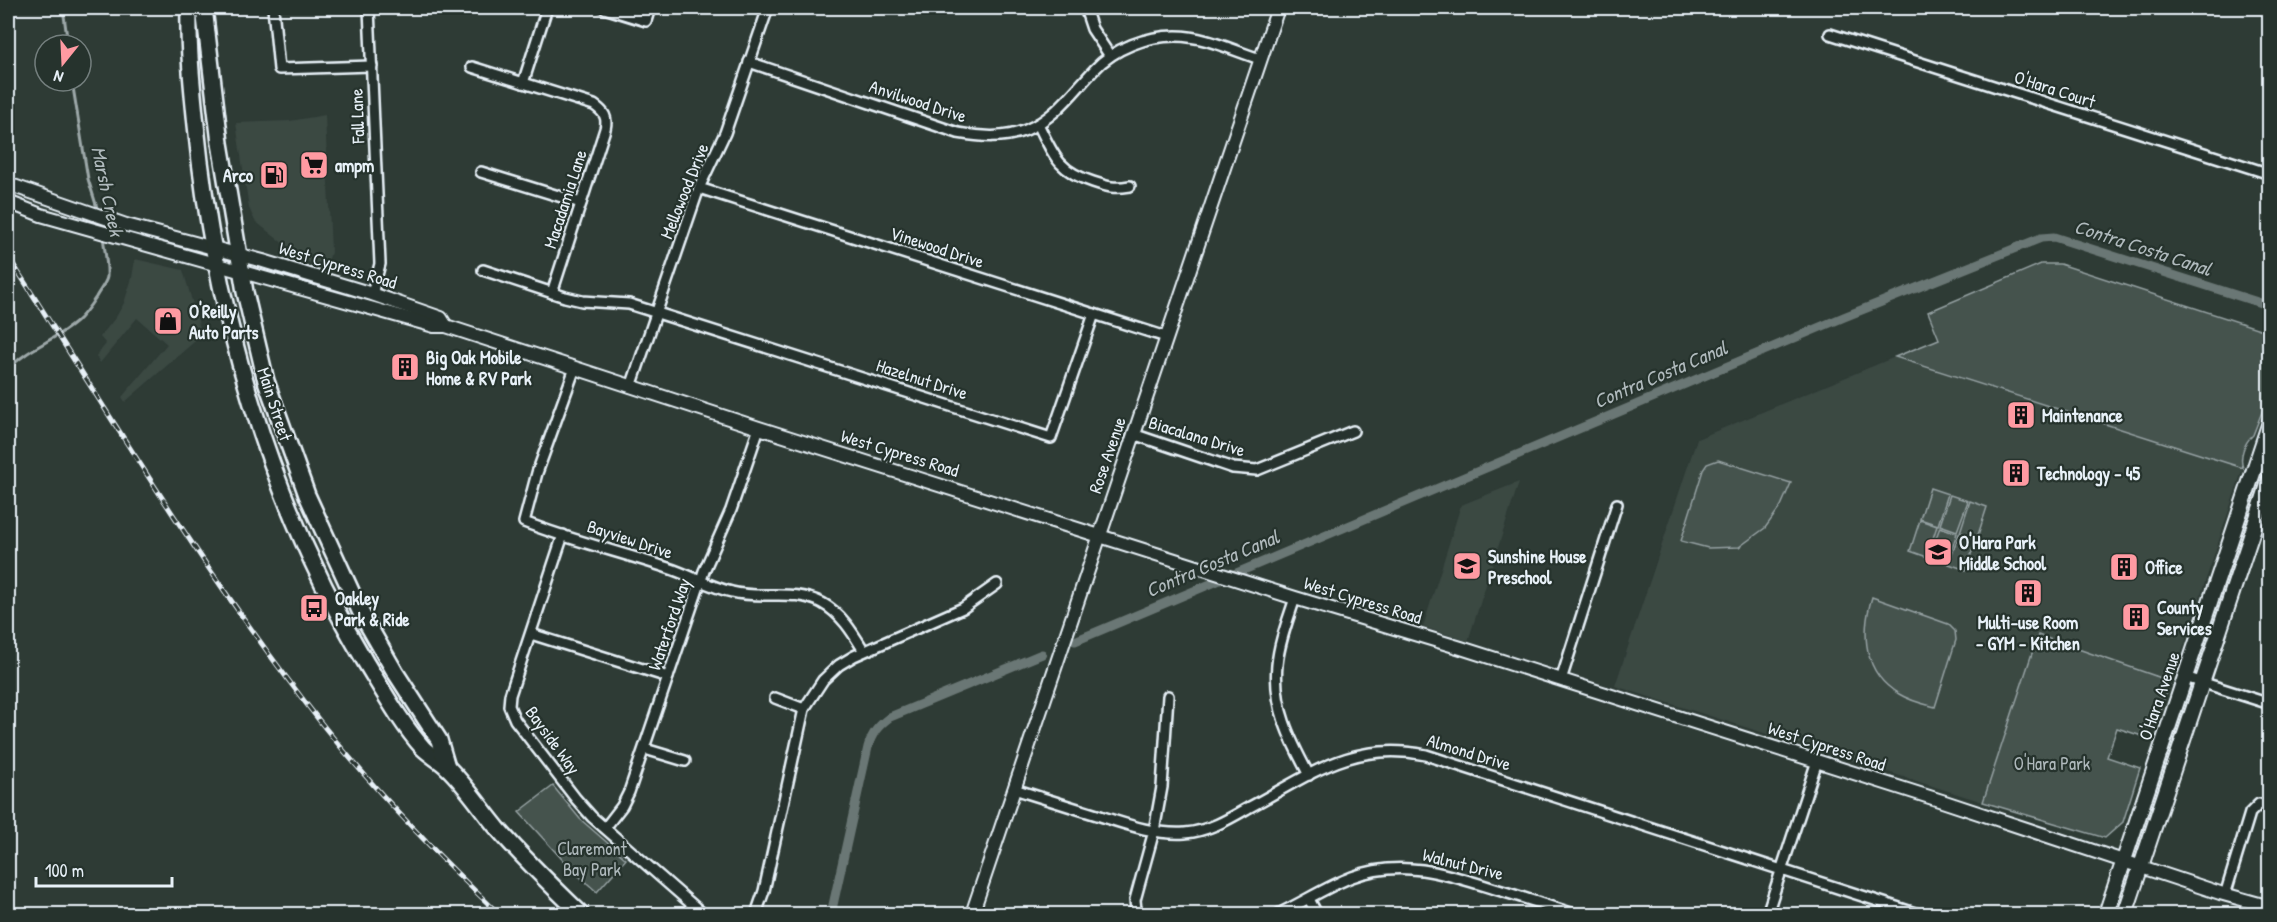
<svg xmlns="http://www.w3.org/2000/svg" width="2277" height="922" font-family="'Patrick Hand',sans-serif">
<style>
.built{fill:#3b4843}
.green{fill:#45524e;stroke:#96a2a3;stroke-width:1.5}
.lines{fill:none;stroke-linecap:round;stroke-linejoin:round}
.stream{stroke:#9da8a9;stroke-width:3}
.canal{stroke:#6b7775;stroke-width:9}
.minor-casing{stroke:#e8f1f8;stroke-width:14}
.tertiary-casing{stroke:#e8f1f8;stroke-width:16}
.secondary-casing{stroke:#e8f1f8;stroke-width:18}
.primary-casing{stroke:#e8f1f8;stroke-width:20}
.minor{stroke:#26332d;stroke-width:9}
.tertiary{stroke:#26332d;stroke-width:12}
.secondary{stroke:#26332d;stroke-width:14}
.primary{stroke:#26332d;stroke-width:15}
.rail-casing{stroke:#e8f1f8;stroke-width:5}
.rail{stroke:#26332d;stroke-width:3;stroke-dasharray:9;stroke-linecap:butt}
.labels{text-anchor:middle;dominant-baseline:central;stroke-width:4.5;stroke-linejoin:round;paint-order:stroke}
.street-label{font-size:18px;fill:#e8f1f8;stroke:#26332d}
.poi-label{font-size:18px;font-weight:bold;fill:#e8f1f8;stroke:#26332d;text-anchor:start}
.park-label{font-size:18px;fill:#afb9bc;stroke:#26332d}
.water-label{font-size:20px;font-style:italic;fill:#b0babd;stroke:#26332d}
</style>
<rect width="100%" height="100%" fill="#2e3b35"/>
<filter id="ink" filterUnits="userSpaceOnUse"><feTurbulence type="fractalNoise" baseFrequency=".0167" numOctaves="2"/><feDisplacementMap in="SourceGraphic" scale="12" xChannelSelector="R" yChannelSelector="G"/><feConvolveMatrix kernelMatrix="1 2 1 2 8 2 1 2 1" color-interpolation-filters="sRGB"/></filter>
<g filter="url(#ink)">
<g class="built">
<path d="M325,115L331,252L326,268L305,261L255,221L249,208L236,123L290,121Z"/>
<path d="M135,259L183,270L202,335L125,402L122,397L167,344L137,318L100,363L96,356L106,344L100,337L116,317L124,303L132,278Z"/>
<path d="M1895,357L2243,468L2172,682L2038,635L1983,802L1615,686L1697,439Z"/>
<path d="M1519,482L1468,641L1423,627L1461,505Z"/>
</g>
<g class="green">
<path d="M2041,264H2060L2269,332V394L2253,435C2244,443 2239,457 2243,468L1895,357L1939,339L1928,312Z"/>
<path d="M1718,460L1791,483L1781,506L1765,528L1739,547L1708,548L1681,541L1703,470L1707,464Z"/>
<path d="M1930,488L1948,494L1938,525L1920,519Z"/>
<path d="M1950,495L1968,501L1957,531L1940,525Z"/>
<path d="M1970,501L1987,507L1977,538L1960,532Z"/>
<path d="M1920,520L1937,526L1927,557L1910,551Z"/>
<path d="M1940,527L1957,533L1947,563L1929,557Z"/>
<path d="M1959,534L1976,539L1966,570L1949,564Z"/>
<path d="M1872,597L1948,624L1955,631L1956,640L1935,707C1923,704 1910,701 1899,694C1863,673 1861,633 1872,597Z"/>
<path d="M2038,635L2170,681L2155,725L2149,729L2145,728L2142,736L2117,728L2107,757L2140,768L2123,822L2105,838L1983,802Z"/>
<path d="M553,786L580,819L626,859L597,892L571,869L519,812Z"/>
</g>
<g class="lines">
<g class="stream">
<path d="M63,8L68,45"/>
<path d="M72,81L88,179L98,211"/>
<path d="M8,370C26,349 54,341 76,322C84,315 90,306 96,297C99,291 106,283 107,277C108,263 104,249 103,235"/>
</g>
<g class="canal">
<path d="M1075,641L1844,317L2041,238L2054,237L2270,306"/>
<path d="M831,914L868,747C872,733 878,726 890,717L1042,654"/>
</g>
<g class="minor-casing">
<g id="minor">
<path d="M273,8L279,69L372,66"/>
<path d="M369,8L380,264L372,294"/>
<path d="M604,8L646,21L650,8"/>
<path d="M1085,8L1092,29L1110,56"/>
<path d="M1830,34L2270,174"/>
<path d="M749,62L958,133C981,137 1004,139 1026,130C1055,118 1073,92 1094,70C1114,48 1147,36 1176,36C1205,36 1234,51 1260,59"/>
<path d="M472,67L594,105C604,112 608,117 605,129L552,293"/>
<path d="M523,83L547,8"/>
<path d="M1038,124C1054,156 1058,171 1093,182C1108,187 1114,189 1130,186"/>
<path d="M481,172L581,203"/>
<path d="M699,188L1166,337"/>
<path d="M483,270L565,297L582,301L629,304L1051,438L1094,314"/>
<path d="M575,368L537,473L524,522C570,540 620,552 668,568C690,575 710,587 732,592C763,600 793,588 822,603C842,614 853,633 864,651"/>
<path d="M631,387L699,188L725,133L768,8"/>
<path d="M1133,434L1233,468L1257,470L1353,431"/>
<path d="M563,535L510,695L509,706L515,720L576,799L592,817L703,914"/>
<path d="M1295,598C1288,620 1279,642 1277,665C1273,706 1290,740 1309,775"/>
<path d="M531,634L668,677"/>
<path d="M2185,677L2270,704"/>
<path d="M1561,680L1617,504"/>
<path d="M775,698L804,709"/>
<path d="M645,749L685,761"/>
<path d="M1014,789C1042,798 1069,806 1097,815C1125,824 1155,835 1185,833C1209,831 1229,819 1248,808C1310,775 1352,740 1426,755L1918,914"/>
<path d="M605,828L622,806L629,792L704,571L731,510L759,428"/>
<path d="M2225,895L2250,813L2259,804L2270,807"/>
<path d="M1309,899L1317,914"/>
<path d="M756,914L764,891L804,709L823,680L839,665L854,656L963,608L997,584"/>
<path d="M1141,914L1136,910L1135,900L1154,831L1162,787L1168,696"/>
<path d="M1278,914C1302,903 1326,887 1352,877C1401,858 1448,874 1495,889C1522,897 1548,906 1574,914"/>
<path d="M1767,914L1817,761"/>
</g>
</g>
<g class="tertiary-casing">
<g id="tertiary">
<path d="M8,184L126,225L263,261L372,294L441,318L446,326"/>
<path d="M8,202L41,215L434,326H446L759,428L1295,598L1461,648L1942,801L2220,893L2270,907"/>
<path d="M972,914L1278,8"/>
</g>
</g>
<g class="secondary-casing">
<g id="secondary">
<path d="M2106,914L2270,422"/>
<path d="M2125,914L2270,479"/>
</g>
</g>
<g class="primary-casing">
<g id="primary">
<path d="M189,8C188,47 192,86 196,125C214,310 270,503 366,663C382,689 402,725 423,748C430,755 440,760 447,767C466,785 482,810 499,830C525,860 553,887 581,914"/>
<path d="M204,8L220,143L245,292L266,381L307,495L361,613L395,672L439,740L447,767"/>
</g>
</g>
<use href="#minor" class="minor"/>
<use href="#tertiary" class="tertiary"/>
<use href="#secondary" class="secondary"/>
<use href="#primary" class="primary"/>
<g class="rail-casing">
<path id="rail" d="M8,256C110,415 208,580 326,729C379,795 438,856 499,914"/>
</g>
<use href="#rail" class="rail"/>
</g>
</g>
<defs>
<g id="supermarket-square" transform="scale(1.5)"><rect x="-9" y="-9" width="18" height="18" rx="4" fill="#ff9aa2" stroke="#26332d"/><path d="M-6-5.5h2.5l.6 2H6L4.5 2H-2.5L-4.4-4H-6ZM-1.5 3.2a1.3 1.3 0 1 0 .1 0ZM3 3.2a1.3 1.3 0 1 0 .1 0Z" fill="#111"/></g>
<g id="fuel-square" transform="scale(1.5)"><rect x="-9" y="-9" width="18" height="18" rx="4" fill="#ff9aa2" stroke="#26332d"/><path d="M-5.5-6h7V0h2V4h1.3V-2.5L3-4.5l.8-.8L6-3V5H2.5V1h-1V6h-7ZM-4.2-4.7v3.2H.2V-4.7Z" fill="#111"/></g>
<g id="shop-square" transform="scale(1.5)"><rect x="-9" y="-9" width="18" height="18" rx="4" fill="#ff9aa2" stroke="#26332d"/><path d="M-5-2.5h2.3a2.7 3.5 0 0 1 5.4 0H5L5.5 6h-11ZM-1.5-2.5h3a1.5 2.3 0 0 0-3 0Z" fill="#111"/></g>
<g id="building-square" transform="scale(1.5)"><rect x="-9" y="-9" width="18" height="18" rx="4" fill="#ff9aa2" stroke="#26332d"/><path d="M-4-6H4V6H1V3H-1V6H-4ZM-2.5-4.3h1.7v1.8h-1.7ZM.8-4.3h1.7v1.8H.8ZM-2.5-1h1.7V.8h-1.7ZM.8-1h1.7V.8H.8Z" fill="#111"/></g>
<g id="school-square" transform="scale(1.5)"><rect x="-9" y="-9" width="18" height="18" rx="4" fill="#ff9aa2" stroke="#26332d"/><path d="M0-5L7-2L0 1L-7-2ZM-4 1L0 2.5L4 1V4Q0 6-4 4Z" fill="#111"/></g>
<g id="bus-square" transform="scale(1.5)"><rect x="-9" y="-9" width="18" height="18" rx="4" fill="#ff9aa2" stroke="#26332d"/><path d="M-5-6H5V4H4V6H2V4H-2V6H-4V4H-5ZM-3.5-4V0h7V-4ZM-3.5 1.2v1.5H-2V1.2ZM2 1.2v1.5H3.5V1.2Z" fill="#111"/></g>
</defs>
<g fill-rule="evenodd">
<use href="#supermarket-square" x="314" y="165"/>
<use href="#fuel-square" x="274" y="175"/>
<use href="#shop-square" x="168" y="321"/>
<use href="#building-square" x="405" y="367"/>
<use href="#building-square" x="2021" y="415"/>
<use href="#building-square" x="2016" y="473"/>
<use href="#school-square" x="1938" y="552"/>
<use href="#school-square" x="1467" y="566"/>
<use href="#building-square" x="2124" y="567"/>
<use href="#building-square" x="2028" y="593"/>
<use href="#bus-square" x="314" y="608"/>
<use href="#building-square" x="2136" y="617"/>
</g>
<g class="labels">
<g class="street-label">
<text transform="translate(2055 89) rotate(18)">O'Hara Court</text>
<text transform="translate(918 101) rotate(18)">Anvilwood Drive</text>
<text transform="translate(357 116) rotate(-92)">Fall Lane</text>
<text transform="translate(684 191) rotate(-68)">Mellowood Drive</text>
<text transform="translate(565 199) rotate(-72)">Macadamia Lane</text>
<text transform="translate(937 247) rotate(18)">Vinewood Drive</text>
<text transform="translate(338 265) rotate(17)">West Cypress Road</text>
<text transform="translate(922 379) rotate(18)">Hazelnut Drive</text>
<text transform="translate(275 404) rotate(72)">Main Street</text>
<text transform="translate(1197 436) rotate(17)">Biacalana Drive</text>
<text transform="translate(900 453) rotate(17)">West Cypress Road</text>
<text transform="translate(1107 455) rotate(-71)">Rose Avenue</text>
<text transform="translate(630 539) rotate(18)">Bayview Drive</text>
<text transform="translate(1363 600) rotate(17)">West Cypress Road</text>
<text transform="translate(669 624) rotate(-71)">Waterford Way</text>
<text transform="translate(2159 696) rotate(-71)">O'Hara Avenue</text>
<text transform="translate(553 740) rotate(54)">Bayside Way</text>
<text transform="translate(1827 746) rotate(18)">West Cypress Road</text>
<text transform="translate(1469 752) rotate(17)">Almond Drive</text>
<text transform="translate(1463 864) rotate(14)">Walnut Drive</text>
</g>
<g class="poi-label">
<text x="335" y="165">ampm</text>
<text x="253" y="175" text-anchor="end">Arco</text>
<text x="189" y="311">O'Reilly<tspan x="189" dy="21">Auto Parts</tspan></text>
<text x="426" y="357">Big Oak Mobile<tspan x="426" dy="21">Home &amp; RV Park</tspan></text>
<text x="2042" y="415">Maintenance</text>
<text x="2037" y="473">Technology - 45</text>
<text x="1959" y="542">O'Hara Park<tspan x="1959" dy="21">Middle School</tspan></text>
<text x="1488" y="556">Sunshine House<tspan x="1488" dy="21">Preschool</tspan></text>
<text x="2145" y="567">Office</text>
<text x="335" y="598">Oakley<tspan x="335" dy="21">Park &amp; Ride</tspan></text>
<text x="2157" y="607">County<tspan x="2157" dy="21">Services</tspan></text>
<text x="2028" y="622" text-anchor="middle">Multi-use Room<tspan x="2028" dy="21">- GYM - Kitchen</tspan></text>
</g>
<g class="park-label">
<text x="2052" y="763">O'Hara Park</text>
<text x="592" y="848">Claremont<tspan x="592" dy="21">Bay Park</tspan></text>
</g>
<g class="water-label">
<text transform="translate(108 191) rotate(78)">Marsh Creek</text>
<text transform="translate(2143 247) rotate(18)">Contra Costa Canal</text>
<text transform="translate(1660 374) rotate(-23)">Contra Costa Canal</text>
<text transform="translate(1212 563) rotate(-23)">Contra Costa Canal</text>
</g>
</g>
<rect width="2277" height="922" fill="none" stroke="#26332d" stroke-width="30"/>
<rect x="15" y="15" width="2247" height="892" fill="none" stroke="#e8f1f8" stroke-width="2" filter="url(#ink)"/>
<g transform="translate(63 63) rotate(198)"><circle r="28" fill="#26332d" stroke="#747f7e" stroke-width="1.5"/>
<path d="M0-4.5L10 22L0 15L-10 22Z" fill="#ff9aa2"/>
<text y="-9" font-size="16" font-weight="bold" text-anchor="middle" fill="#e8f1f8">N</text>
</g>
<path d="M36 877v9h136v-9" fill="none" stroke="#e8f1f8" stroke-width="3"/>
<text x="45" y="877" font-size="18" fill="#e8f1f8" stroke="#26332d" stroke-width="4.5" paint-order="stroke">100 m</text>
</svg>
